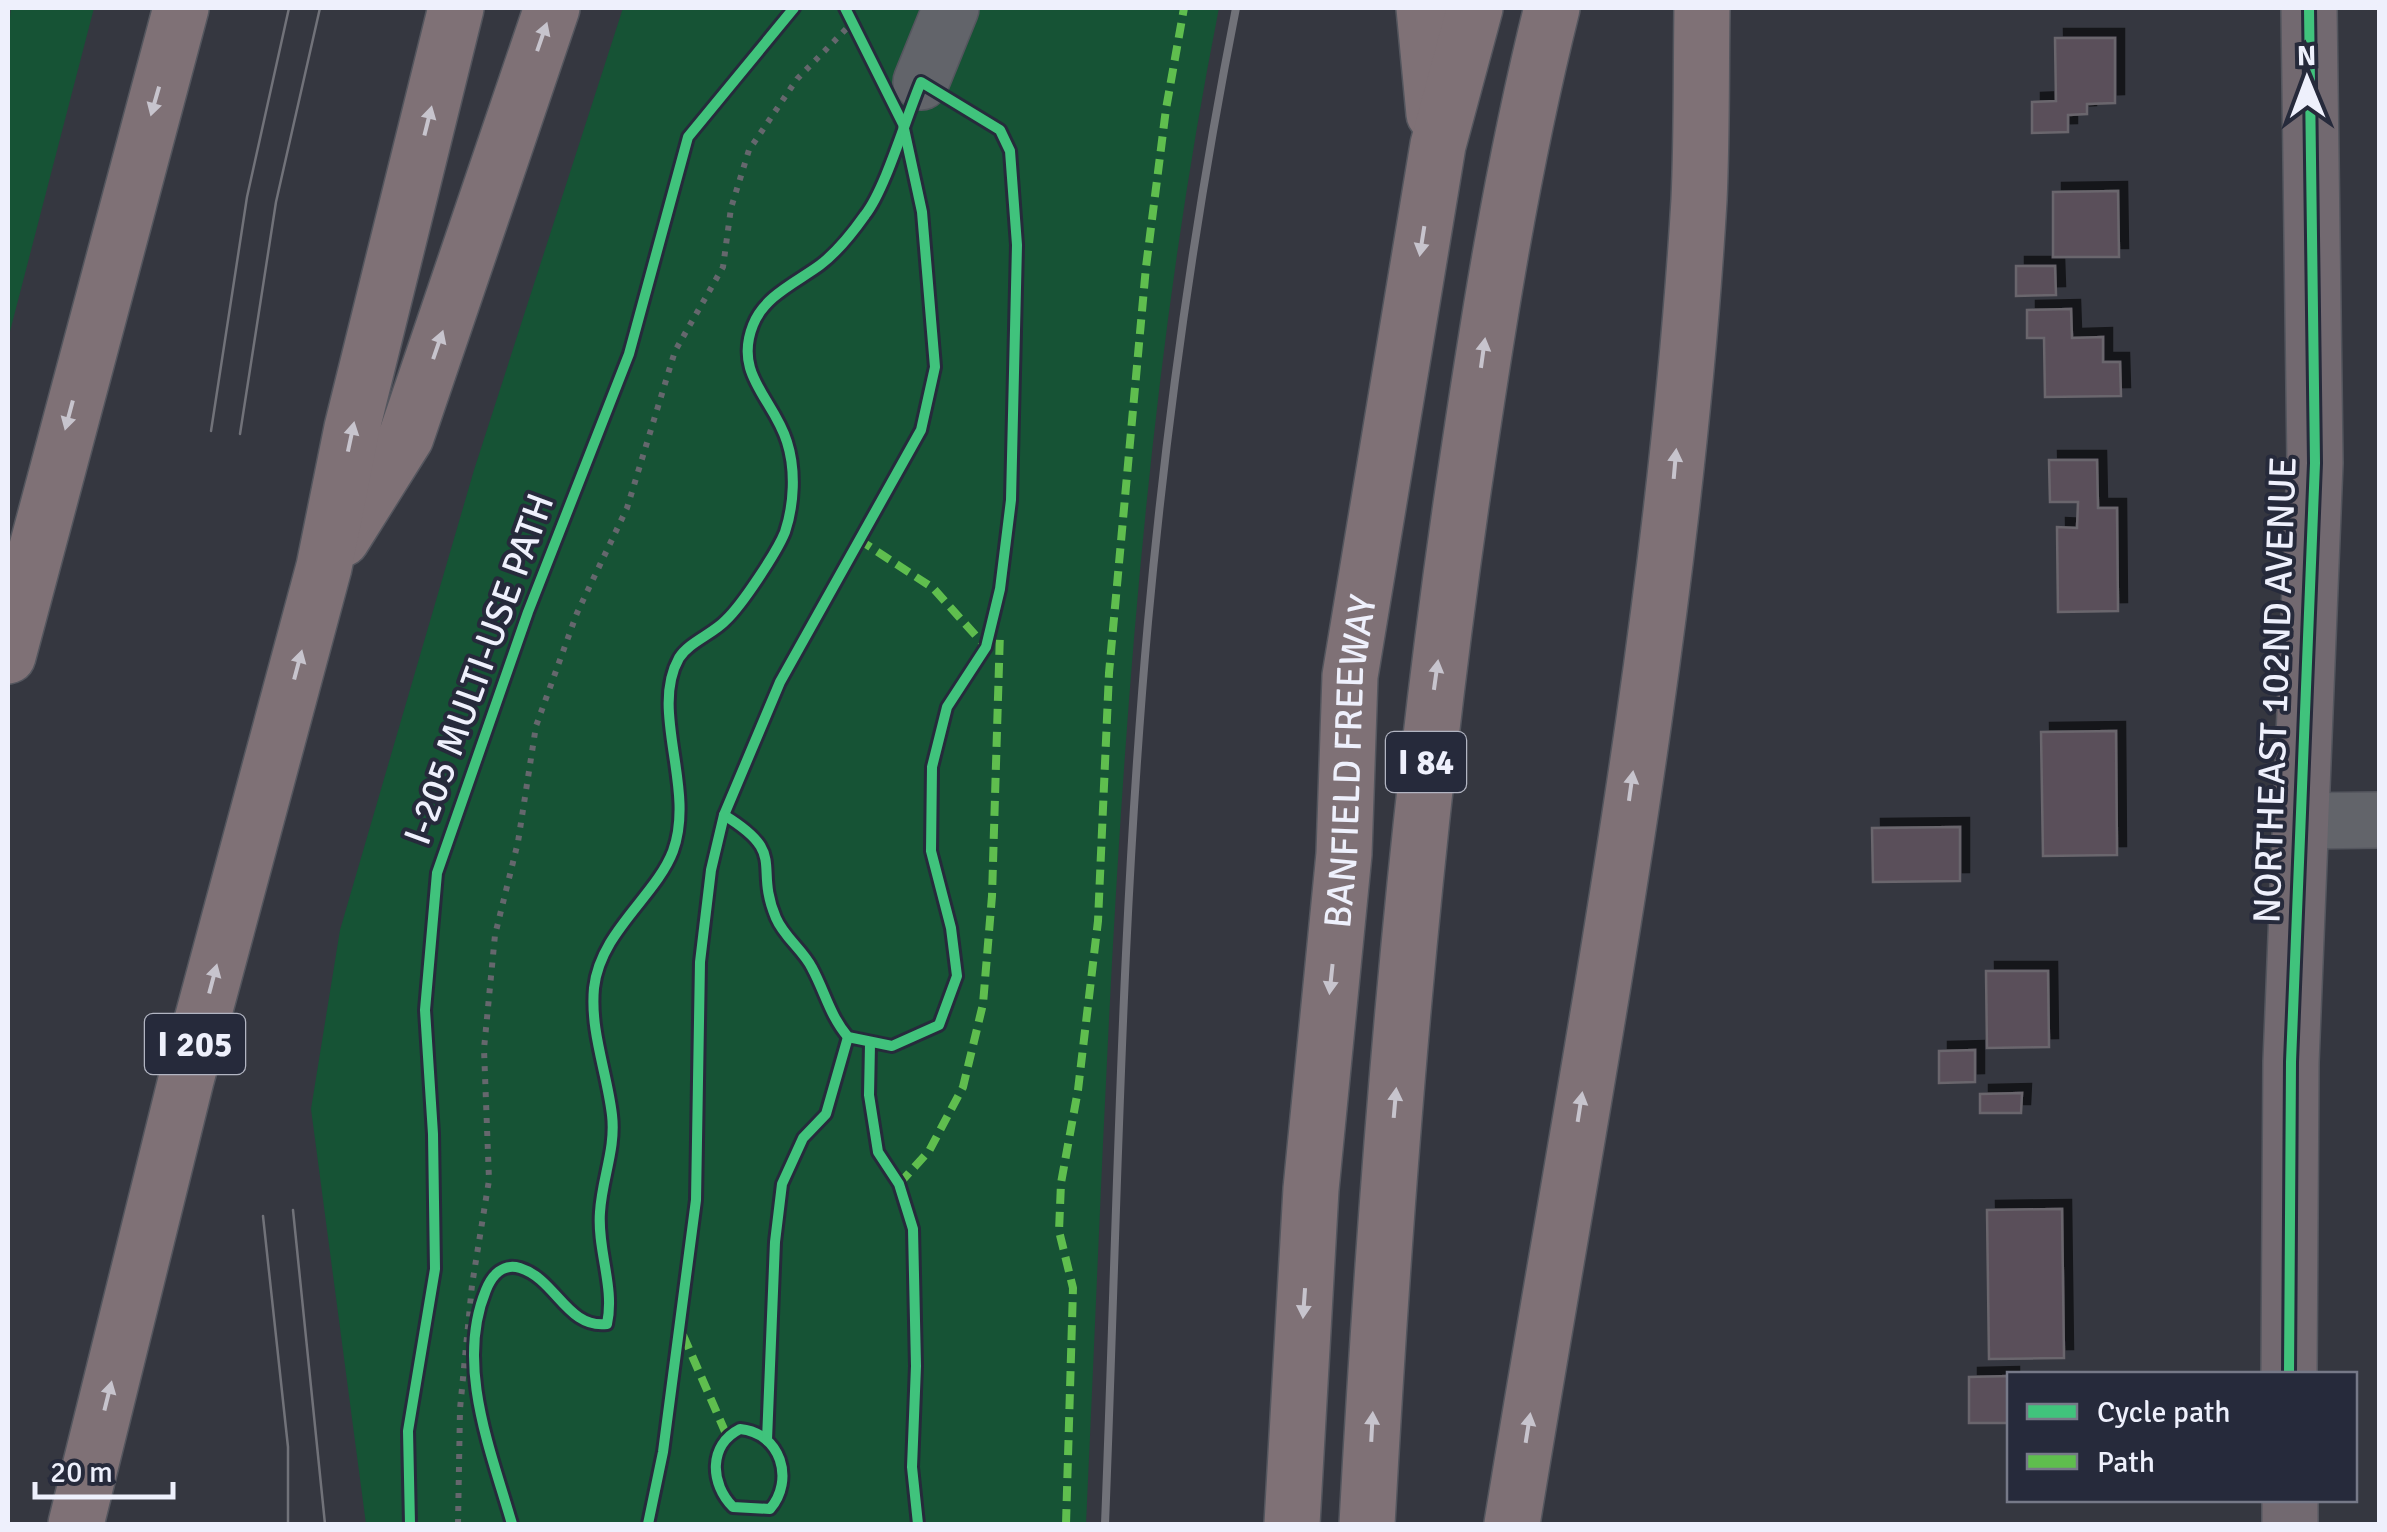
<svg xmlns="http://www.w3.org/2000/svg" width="2387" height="1532" font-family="Signika,sans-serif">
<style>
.green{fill:#165335}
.building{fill:#5a4f5a;stroke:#6a666d;stroke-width:2.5;filter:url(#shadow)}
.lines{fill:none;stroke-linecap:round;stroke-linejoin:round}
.minor-casing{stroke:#54565e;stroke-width:58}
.major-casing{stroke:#54565e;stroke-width:58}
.highway-casing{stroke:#54565e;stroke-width:58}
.path{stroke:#65676d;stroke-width:6;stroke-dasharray:5 8;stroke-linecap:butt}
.minor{stroke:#62646a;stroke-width:55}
.major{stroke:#726970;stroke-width:55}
.highway{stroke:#7f7176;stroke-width:55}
.tram{stroke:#717279;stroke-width:2.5}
.rail{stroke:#717279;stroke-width:8}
.quiet{stroke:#5fbe4e;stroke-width:8;stroke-dasharray:15 8;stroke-linecap:butt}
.cycleway-casing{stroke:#262a3b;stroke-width:16}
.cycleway{stroke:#40c37c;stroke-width:10}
.oneway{fill:#c7c4cd}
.labels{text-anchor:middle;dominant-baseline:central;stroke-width:8;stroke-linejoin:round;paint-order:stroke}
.shield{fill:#262a3b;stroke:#b2b5c2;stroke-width:2.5}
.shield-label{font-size:35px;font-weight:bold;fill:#eef0fc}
.street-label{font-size:38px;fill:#eef0fc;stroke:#262a3b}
</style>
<defs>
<filter id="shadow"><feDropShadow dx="9" dy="-9" stdDeviation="0" flood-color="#0009"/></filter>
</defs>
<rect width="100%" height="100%" fill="#353740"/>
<g class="green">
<path d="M11,8H94L8,339V38Z"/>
<path d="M623,8H1219C1120,507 1110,1017 1086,1524H366L311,1109L340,930L474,470Z"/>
</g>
<g class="building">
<path d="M2055,38H2115V103L2087,104V114L2068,115V132L2032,133V102L2056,101Z"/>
<path d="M2118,191L2119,257H2053V192Z"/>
<path d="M2016,266H2055L2056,295L2016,296Z"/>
<path d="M2071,309L2072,338L2103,337V362H2120L2121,396L2045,397L2044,338H2027V310Z"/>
<path d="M2049,460H2097L2098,508H2117L2118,611L2058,612L2057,527L2077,528L2078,502H2050Z"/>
<path d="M2116,731L2117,855L2043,856L2041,732Z"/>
<path d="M1960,827V881L1873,882L1872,828Z"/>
<path d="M1986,971H2048L2049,1047L1987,1048Z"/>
<path d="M1975,1050V1082L1939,1083V1051Z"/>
<path d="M2022,1093L2021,1113H1980V1094Z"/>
<path d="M2062,1209L2064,1358L1989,1359L1987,1210Z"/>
<path d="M2010,1376V1423H1969V1377Z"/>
</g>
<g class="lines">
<g class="minor-casing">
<g id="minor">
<path d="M921,82L951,8"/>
<path d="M2301,821L2380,820"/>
</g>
</g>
<g class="major-casing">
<g id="major">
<path d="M2289,1374L2291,1062L2315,463L2309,8"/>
<path d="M2290,1500V1524"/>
</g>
</g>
<g class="highway-casing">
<g id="highway">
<path d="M1424,8L1434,114"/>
<path d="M342,539L406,437L552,8"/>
<path d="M8,656L181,8"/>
<path d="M76,1524L186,1080L324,567L352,428L456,8"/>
<path id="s1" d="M1292,1524L1311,1189L1344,854L1350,676L1438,145L1475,8"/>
<path d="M1367,1524C1386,1179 1413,834 1463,491C1487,328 1512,167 1552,8"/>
<path d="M1512,1524C1583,1088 1673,641 1699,200C1702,136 1701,71 1702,8"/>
</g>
</g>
<path class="path" d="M458,1524L460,1409L472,1285L489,1180L484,1049L495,935L518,842L536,726L577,613L627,508L675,351L723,267L731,208L749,150L797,79L852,23"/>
<use href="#minor" class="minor"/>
<use href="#major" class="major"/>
<use href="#highway" class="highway"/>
<g class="tram">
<path d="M211,431L247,197L289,8"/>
<path d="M240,434L276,202L320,8"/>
<path d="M293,1210L325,1524"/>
<path d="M263,1216L288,1447V1524"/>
</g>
<path class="rail" d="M1105,1524C1117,1224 1121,921 1148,622C1167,415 1196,211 1236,8"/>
<g class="quiet">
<path d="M858,539L933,588L986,647"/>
<path d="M899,1184L929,1151L963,1087L983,1004L992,896L1000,632"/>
<path d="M683,1335L727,1436"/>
<path d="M1066,1524L1073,1288L1059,1231L1061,1183L1078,1090L1098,921L1109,673L1146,267L1166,109L1184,8"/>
</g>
<g class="cycleway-casing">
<g id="cycleway">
<path d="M870,1044L869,1095L878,1152L899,1184L913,1229L916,1366L912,1467L918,1524"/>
<path d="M2289,1374L2291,1062L2315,463L2309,8"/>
<path d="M740,1429C781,1433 795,1480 770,1509L733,1507C710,1484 708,1445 740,1429Z"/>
<path d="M767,1440L775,1242L782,1184L803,1138L826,1114L848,1037"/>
<path d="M410,1524L408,1431L435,1269L433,1134L425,1010L437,873L528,612L629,354L688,137L794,8"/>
<path d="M512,1524C491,1451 455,1365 486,1290C492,1275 503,1263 520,1268C556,1279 567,1329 607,1324C615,1287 597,1250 600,1212C602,1178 616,1149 612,1115C607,1072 590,1032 594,988C600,932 656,896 673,851C696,788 649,711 679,658C689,642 713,634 726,620C742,605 777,552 785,532C794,505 796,470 787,442C774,399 733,375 753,325C764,296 797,282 820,265C836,253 853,232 865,215C886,188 906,117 921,82L1000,130L1010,151L1017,245L1011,500L1000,589L986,647L947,707L932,767L931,851L951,928L957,976L939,1025L892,1046L848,1037C830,1016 825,992 812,968C803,950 784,937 776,918C753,864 789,855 724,815"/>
<path d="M648,1524L663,1452L696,1200L700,962L711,870L724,815L780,682L921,430L935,367L922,212L903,124L845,8"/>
</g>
</g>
<use href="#cycleway" class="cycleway"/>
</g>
<defs><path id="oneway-solid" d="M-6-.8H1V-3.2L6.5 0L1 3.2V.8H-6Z" transform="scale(2.5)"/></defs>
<g class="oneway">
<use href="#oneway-solid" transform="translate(542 37) rotate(-71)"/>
<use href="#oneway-solid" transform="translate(155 101) rotate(106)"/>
<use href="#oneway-solid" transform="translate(428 121) rotate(-76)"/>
<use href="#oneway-solid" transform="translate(1422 241) rotate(99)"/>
<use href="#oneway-solid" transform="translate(438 345) rotate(-71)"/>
<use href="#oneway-solid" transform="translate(1483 353) rotate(-82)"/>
<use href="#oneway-solid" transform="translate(69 415) rotate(105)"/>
<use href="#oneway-solid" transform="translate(351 437) rotate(-78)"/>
<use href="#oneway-solid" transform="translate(1675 464) rotate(-85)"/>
<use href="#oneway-solid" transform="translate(298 665) rotate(-75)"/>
<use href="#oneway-solid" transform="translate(1436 675) rotate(-82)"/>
<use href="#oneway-solid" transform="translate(1631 786) rotate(-82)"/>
<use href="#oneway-solid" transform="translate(213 979) rotate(-75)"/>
<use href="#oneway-solid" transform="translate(1331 979) rotate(96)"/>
<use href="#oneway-solid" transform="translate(1395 1103) rotate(-85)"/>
<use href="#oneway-solid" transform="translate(1580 1107) rotate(-81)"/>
<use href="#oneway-solid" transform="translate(1304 1303) rotate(94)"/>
<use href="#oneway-solid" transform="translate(108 1396) rotate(-76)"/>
<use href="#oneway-solid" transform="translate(1372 1427) rotate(-87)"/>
<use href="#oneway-solid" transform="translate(1528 1428) rotate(-81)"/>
</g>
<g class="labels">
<g class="shield">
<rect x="1386" y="732" width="80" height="60" rx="8"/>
<rect x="145" y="1014" width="100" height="60" rx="8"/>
</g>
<g class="shield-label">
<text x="1426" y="762">I 84</text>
<text x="195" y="1044">I 205</text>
</g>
<g class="street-label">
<text transform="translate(479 669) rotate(-70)">I-205 MULTI-USE PATH</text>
<text transform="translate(2275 690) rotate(-88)">NORTHEAST 102ND AVENUE</text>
<text stroke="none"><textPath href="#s1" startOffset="765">BANFIELD FREEWAY</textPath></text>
</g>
</g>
<rect width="2387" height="1532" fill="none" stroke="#eef0fc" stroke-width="20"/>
<rect x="2007" y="1372" width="350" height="130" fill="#262a3b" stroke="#767988" stroke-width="2.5"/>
<rect x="2027" y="1404" width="50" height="15" fill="#40c37c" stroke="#767988" stroke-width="2.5"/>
<text x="2097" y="1422" font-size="30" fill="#eef0fc">Cycle path</text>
<rect x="2027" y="1454" width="50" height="15" fill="#5fbe4e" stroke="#767988" stroke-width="2.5"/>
<text x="2097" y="1472" font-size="30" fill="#eef0fc">Path</text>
<g transform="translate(2307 80) rotate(359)" stroke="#262a3b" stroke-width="8" paint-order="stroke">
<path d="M0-8L18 38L0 25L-18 38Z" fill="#eef0fc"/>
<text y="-15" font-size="28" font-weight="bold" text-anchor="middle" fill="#eef0fc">N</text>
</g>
<path d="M35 1482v15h138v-15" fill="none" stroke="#eef0fc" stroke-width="5"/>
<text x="50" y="1482" font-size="30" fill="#eef0fc" stroke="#262a3b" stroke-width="8" paint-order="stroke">20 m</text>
</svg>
